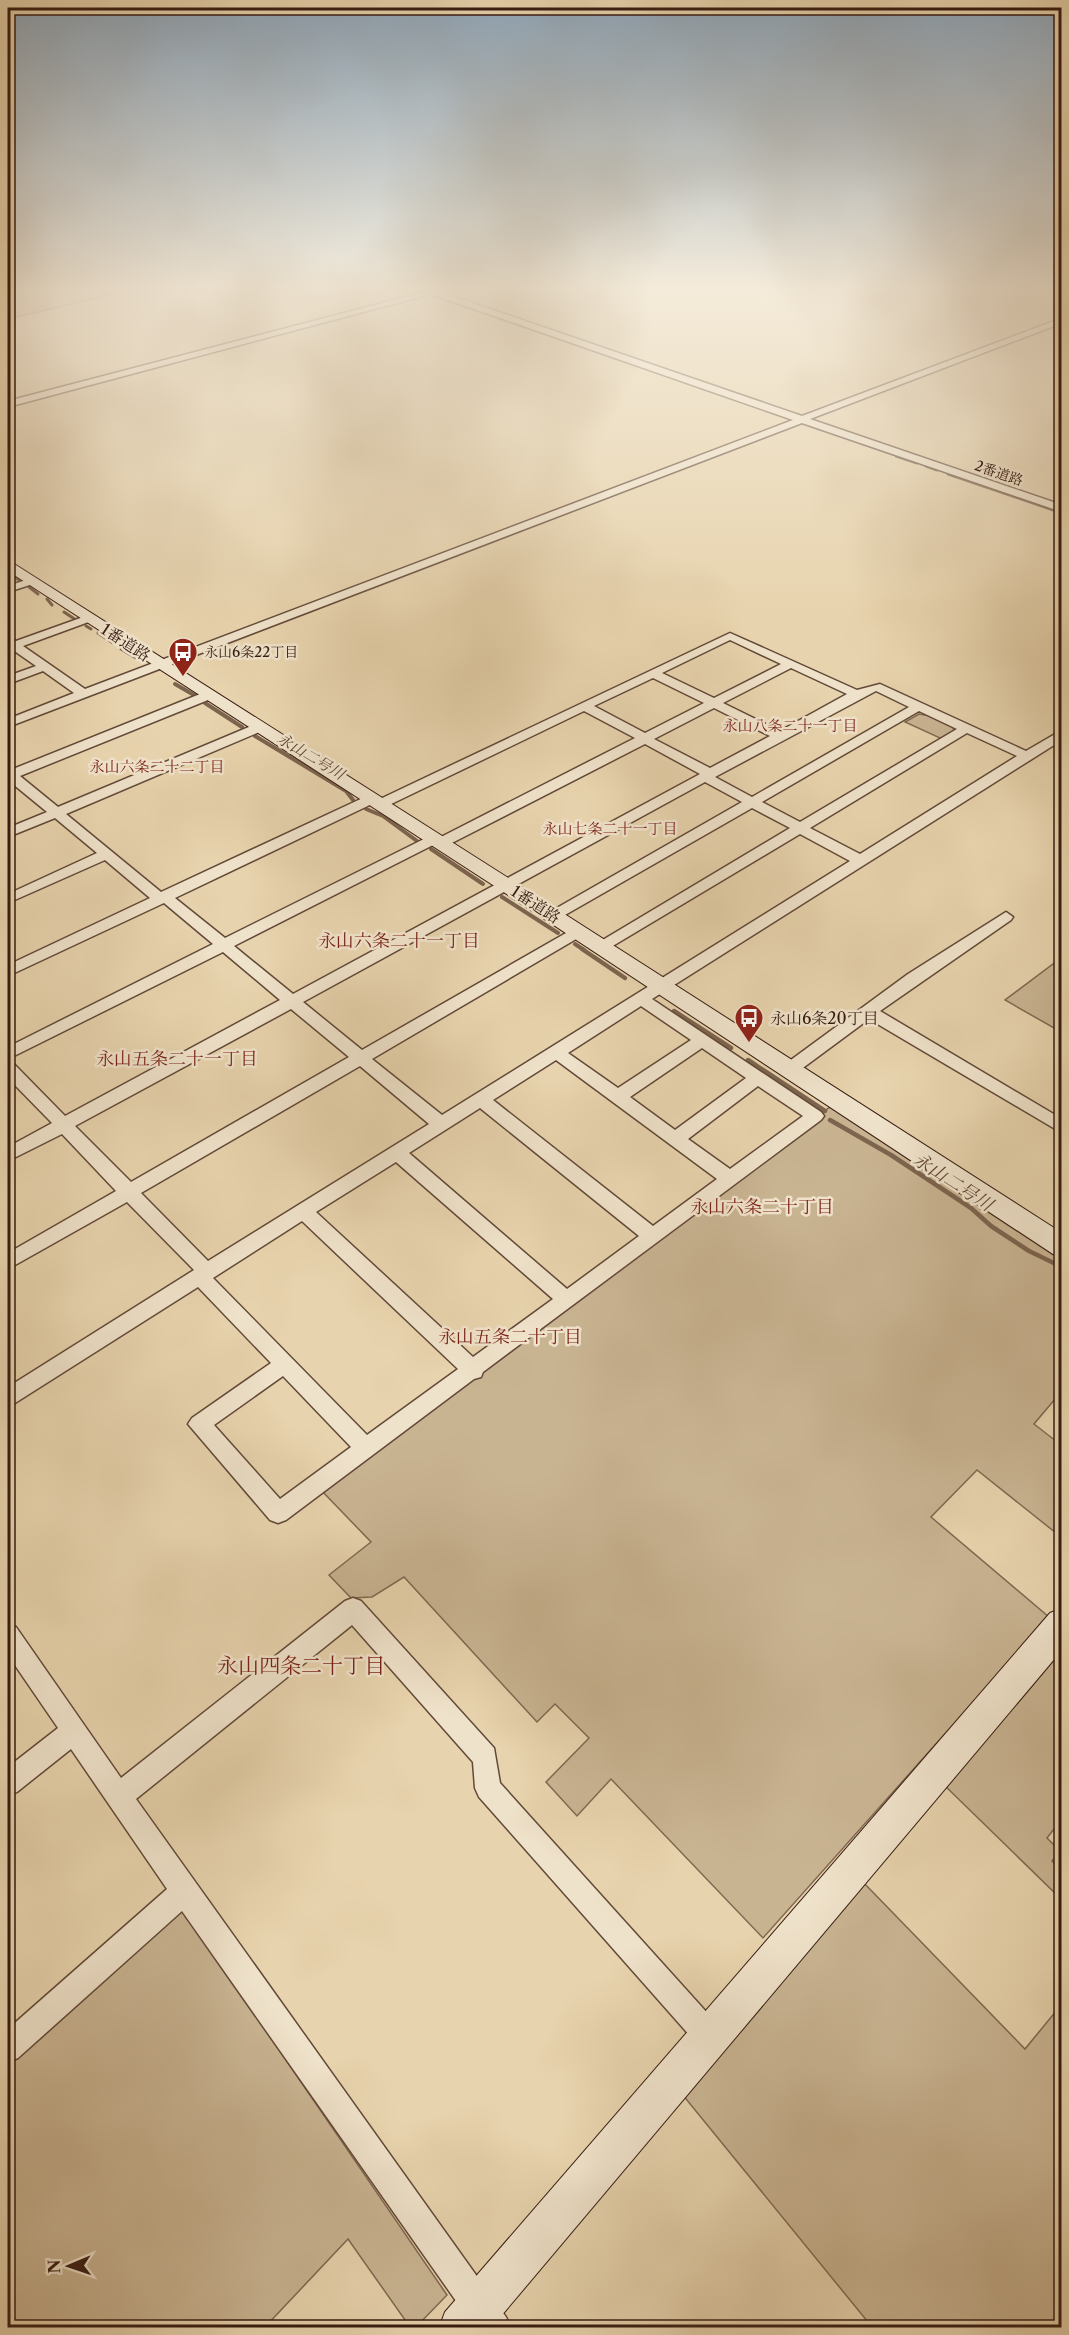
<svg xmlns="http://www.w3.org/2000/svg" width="1069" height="2335" font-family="'Libre Caslon Text','Noto Serif JP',serif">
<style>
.green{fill:#c9b492;stroke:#806852;stroke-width:1.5}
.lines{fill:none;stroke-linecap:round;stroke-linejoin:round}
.stream-far3{stroke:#7c644f;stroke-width:2}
.stream-far2{stroke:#7c644f;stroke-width:3}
.stream-far1{stroke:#7c644f;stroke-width:4}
.stream{stroke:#7c644f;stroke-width:4.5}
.street-casing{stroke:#624938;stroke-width:3}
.secondary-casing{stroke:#361b11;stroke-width:2}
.street{fill:#efe2ca;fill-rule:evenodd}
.secondary{fill:#efe2ca;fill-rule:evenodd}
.labels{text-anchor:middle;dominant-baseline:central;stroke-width:5;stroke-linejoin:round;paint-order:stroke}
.far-street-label{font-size:14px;fill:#361b11;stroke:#efe2ca}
.far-poi-label{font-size:14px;fill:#361b11;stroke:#efe2ca;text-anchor:start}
.far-neighbourhood-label{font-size:15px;fill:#7a1f14;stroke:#efe2ca}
.far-water-label{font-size:15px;font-style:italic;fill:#5f4535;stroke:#efe2ca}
.street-label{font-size:16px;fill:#361b11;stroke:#efe2ca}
.poi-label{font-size:16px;fill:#361b11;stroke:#efe2ca;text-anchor:start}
.neighbourhood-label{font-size:18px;fill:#7a1f14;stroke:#efe2ca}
.water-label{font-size:18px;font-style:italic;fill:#5f4535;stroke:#efe2ca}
.near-neighbourhood-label{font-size:21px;fill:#7a1f14;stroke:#efe2ca}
</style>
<rect width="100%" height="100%" fill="#e7d3ad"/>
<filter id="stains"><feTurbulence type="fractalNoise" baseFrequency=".00333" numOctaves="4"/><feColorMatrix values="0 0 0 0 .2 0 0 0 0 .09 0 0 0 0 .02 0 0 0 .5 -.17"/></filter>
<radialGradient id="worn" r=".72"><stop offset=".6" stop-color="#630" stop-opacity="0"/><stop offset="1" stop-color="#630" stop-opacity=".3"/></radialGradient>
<g class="green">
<path d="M27,287H143L8,319V292Z"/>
<path d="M919,714C930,715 950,721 955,731L942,739L905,722Z"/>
<path d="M1061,958V1032L1005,1000Z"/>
<path d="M830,1107L1061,1260V1392L1034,1424L1061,1445V1537L977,1470L931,1517L1049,1617L763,1938L611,1779L577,1816L546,1782L589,1738L555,1704L537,1722L404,1577L372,1597L351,1598L329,1575L371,1542L321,1490Z"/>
<path d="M1061,1648V1820L1047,1838L1060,1851L1052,1861L1061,1870V1899L941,1782Z"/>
<path d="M862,1881L1025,2049L1061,2005V2327H872L682,2094Z"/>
<path d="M181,1907L447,2295L416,2327H410L348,2239L265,2327H8V2059Z"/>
</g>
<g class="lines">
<g class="stream-far3">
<path d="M408,287L422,292"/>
<path d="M430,295L595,351"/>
<path d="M614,357L689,384"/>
<path d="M700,388L737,400"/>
<path d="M766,411L790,419"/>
<path d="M801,423L900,457"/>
</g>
<g class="stream-far2">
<path d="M896,456L917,463"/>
<path d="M926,466L937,470"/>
<path d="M948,474L1059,512"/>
<path d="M8,573L19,580"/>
<path d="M29,587L38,594"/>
<path d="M47,599L52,605"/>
<path d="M64,612L76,620"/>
<path d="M86,626L91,629"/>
<path d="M98,633L113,643"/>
<path d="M121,649L136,658"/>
</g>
<g class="stream-far1">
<path d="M175,684L194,695"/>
<path d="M205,703L242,727"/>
<path d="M255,736L346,791L353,800"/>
<path d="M366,809L383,816L417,841"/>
<path d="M431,849L483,884"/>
<path d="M502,897L558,933"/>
<path d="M575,944L584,950"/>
</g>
<g class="stream">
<path d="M582,949L625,978"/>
<path d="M674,1011L731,1048"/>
<path d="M748,1060L825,1111"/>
<path d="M830,1120L891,1155L971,1208L991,1226L1029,1251L1062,1267"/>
</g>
<g class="street-casing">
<g id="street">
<path d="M413,287L435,290L802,416L1062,318V323L810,419L1062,505V512L802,423L8,727V719L74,693L43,671L8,684V676L36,666L13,650L8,651V638L16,641L86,616H94V620L23,646L85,689L793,420L431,294L8,407V401L424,292Z"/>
<path d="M32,578L36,579V583L8,592V586Z"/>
<path d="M730,633L857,690L880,684L1026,751L1062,730V740L652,999L821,1112L824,1116L821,1120L483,1372L481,1377L474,1379L286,1520L278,1523L270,1520L188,1424L192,1418L271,1363L198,1287L15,1403L8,1406V1387L194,1270L127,1202L8,1269V1253L116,1191L62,1134L8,1161V1147L52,1123L8,1078V1062L14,1064L65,1116L280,1000L223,952L8,1059V1047L213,944L164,903L8,976V965L150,898L105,860L8,903V894L97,853L55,818L8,837V828L47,812L8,780V768L13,769L205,692H213V698L20,776L58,807L256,724H264V730L66,814L161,892L367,796H377L378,800ZM730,640L781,664L714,698L662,673ZM791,668L847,694L780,731L723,703ZM653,678L704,703L645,733L594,706ZM876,691L909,707L752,797L715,777ZM714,708L770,736L710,768L654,739ZM584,711L635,738L441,837L430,836L225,938L175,898L374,803L375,807H385ZM919,711L957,729L800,822L762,802ZM967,733L1017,756L860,854L810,828ZM645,744L700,774L293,994L234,946L435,844L446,846ZM705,782L742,802L548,913L546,916L548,919H558L752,808L790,828L596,944L593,947L596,950H606L800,834L850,861L442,1115L372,1059L583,935L586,932L583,929H573L362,1050L303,1002ZM641,1006L691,1040L618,1088L568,1053ZM291,1009L349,1057L131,1182L75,1126ZM702,1048L746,1078L675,1130L630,1097ZM556,1060L717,1179L653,1226L493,1100ZM360,1066L429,1124L208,1261L141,1193ZM758,1086L803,1116L730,1169L688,1139ZM480,1108L639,1236L567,1289L409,1153ZM396,1162L553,1299L473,1357L316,1212ZM302,1221L458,1369L367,1435L213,1278ZM283,1376L351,1447L280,1499L214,1425Z"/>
<path d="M1006,912L1013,917L1011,920L880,1011L1062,1119V1133L869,1019L796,1073H784L782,1069L784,1065L908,974Z"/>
<path d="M353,1598L361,1601L494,1748L500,1783L719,2026L723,2036L719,2046L709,2050L699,2046L479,1797L475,1788L473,1762L352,1625L136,1799L506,2317L511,2328H475L182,1911L18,2058L8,2062V2029L167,1889L71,1749L17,1792L8,1796V1767L58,1728L8,1655V1624L16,1627L121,1778L345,1601Z"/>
</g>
</g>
<g class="secondary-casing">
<g id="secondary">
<path d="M8,560L513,881L1062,1233V1257L1053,1254L499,889L8,571Z"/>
<path d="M1062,1608V1650L491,2328H439L445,2312L1050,1613Z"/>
</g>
</g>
<use href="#street" class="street"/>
<use href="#secondary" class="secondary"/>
</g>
<linearGradient id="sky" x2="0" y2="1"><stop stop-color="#8fa7bb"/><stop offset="0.47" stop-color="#f4ebda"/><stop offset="1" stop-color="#f4ebda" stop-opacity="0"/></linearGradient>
<rect width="1069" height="614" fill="url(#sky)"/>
<defs>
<g id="bus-pin" transform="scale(1.5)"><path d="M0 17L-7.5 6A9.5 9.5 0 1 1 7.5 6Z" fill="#8f2418" stroke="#efe2ca"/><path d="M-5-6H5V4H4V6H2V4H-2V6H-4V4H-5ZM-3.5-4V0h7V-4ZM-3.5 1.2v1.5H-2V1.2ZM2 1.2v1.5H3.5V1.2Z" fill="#fff"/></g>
</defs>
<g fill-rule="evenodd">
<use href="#bus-pin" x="183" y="652"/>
<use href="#bus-pin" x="749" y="1018"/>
</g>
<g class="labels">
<g class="far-street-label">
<text transform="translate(999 473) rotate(19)">2番道路</text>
</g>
<g class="far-poi-label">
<text x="204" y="652">永山6条22丁目</text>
</g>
<g class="far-neighbourhood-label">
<text x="790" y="725">永山八条二十一丁目</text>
<text x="157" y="766">永山六条二十二丁目</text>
<text x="610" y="828">永山七条二十一丁目</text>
</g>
<g class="far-water-label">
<text transform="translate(311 756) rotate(31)">永山二号川</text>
</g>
<g class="street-label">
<text transform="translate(126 642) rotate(33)">1番道路</text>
<text transform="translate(536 904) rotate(33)">1番道路</text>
</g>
<g class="poi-label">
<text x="770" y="1018">永山6条20丁目</text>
</g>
<g class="neighbourhood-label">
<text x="399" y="941">永山六条二十一丁目</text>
<text x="177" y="1059">永山五条二十一丁目</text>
<text x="762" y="1207">永山六条二十丁目</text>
<text x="510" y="1337">永山五条二十丁目</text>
</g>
<g class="water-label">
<text transform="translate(953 1182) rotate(33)">永山二号川</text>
</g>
<g class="near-neighbourhood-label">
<text x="301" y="1665">永山四条二十丁目</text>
</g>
</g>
<rect width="1069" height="2335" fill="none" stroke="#e7d3ad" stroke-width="30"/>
<rect x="9" y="9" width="1051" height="2317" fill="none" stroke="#361b11" stroke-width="3"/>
<rect x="15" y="15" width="1039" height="2305" fill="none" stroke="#361b11" stroke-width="1.5"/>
<g transform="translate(69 2266) rotate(268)" stroke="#efe2ca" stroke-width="4.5" paint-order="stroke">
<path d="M0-4.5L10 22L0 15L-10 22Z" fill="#361b11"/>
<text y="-9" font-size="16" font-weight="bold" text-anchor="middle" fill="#361b11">N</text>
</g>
<rect width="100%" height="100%" filter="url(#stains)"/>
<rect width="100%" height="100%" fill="url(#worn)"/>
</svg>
